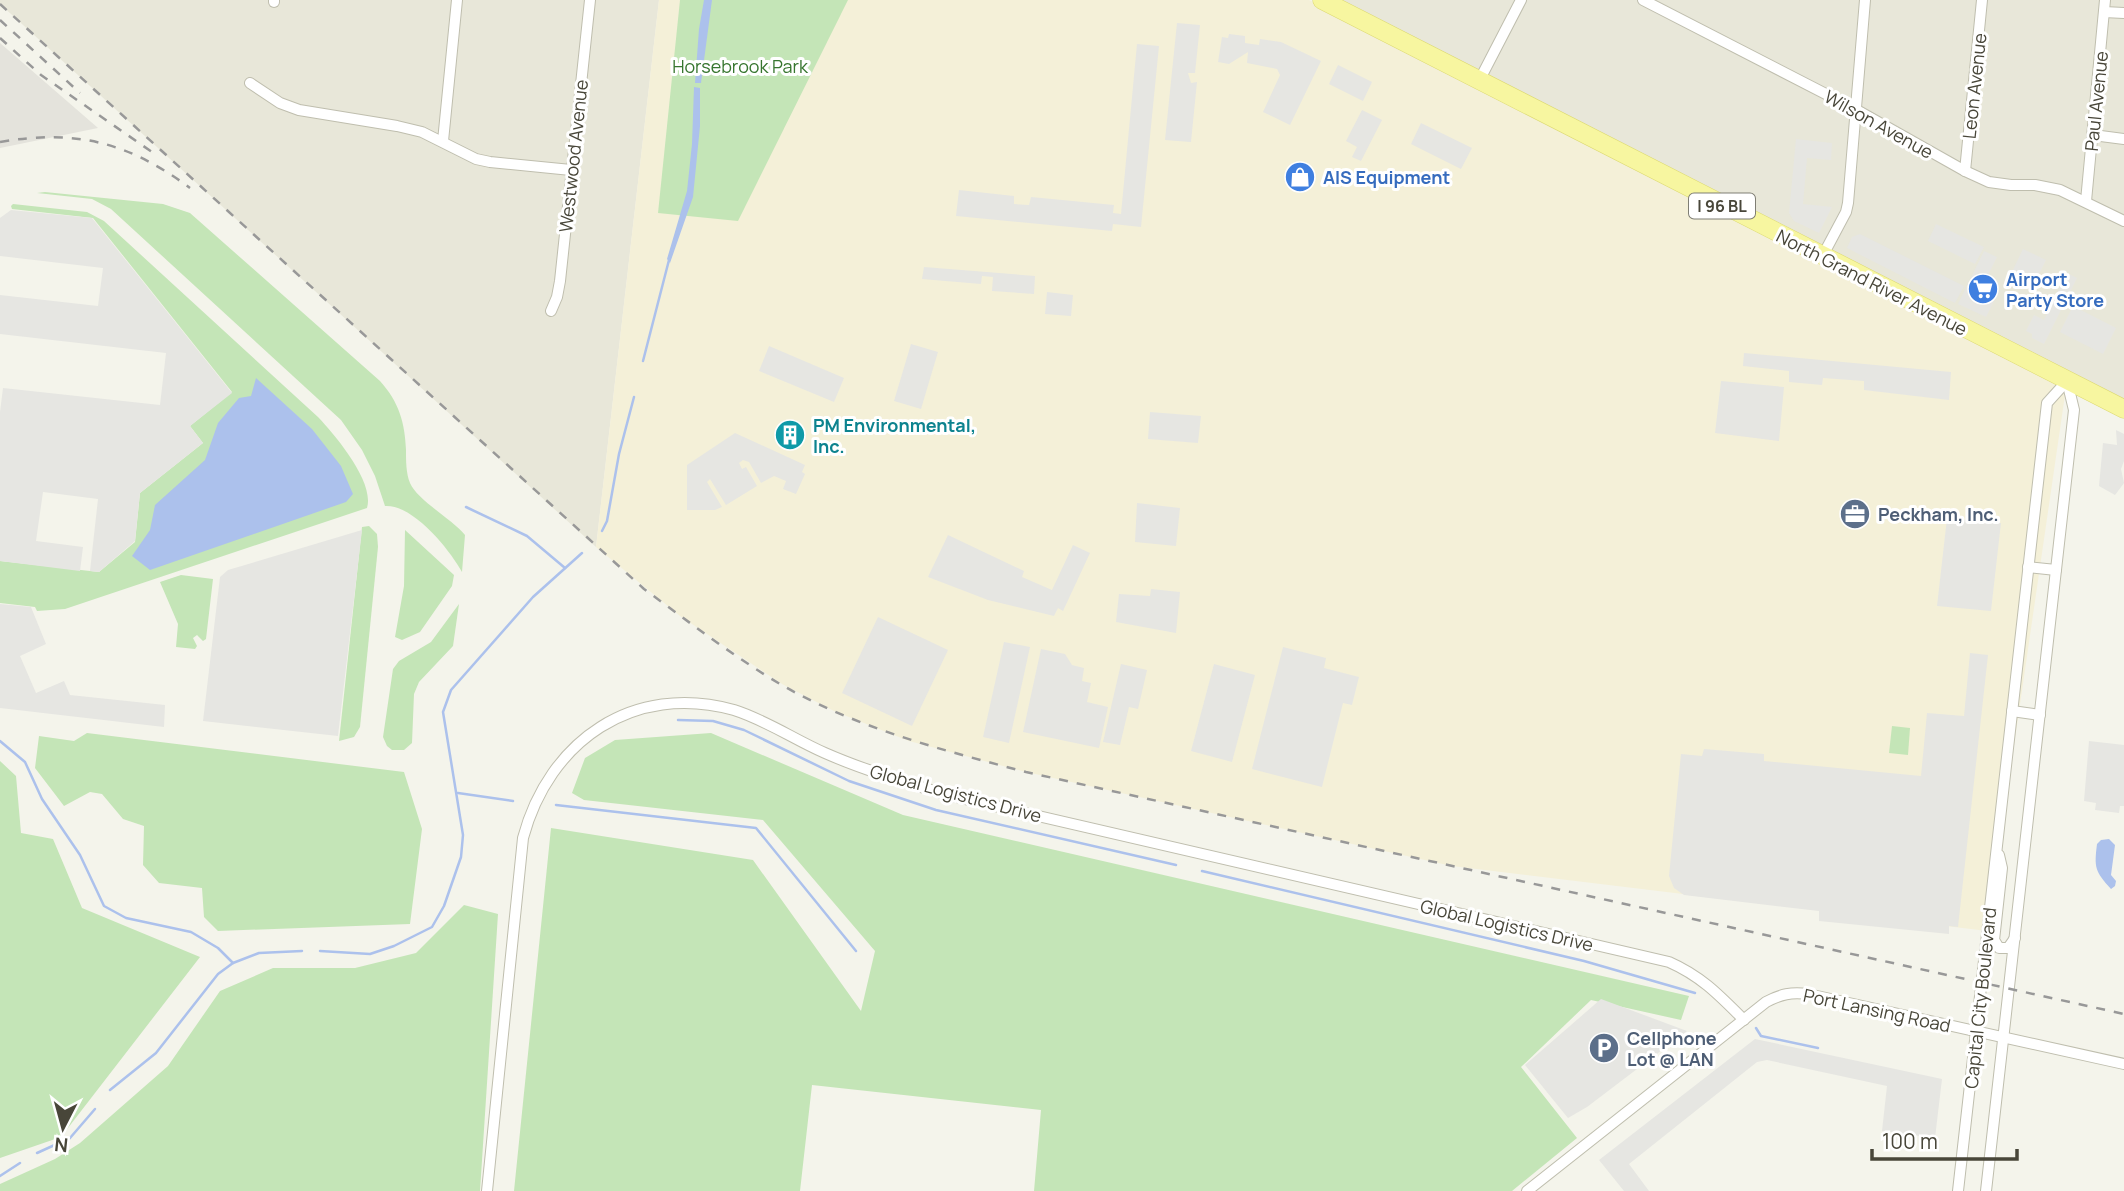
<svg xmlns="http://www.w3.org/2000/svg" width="2124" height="1191" font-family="Manrope,sans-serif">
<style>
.residential{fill:#e8e7d9}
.commercial{fill:#f4f0d8}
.industrial{fill:#e4e3dc}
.green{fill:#c4e5b7}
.parking{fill:#e6e6e2}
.water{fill:#acc1ec}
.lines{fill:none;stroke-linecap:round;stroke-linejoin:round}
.stream{stroke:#acc1ec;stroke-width:2.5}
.street-casing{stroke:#bfbeae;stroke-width:12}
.primary-casing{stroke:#dcd971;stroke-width:19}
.street{stroke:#fff;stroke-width:10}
.primary{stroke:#f7f6a0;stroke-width:18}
.rail{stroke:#989898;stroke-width:2.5;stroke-dasharray:9 9;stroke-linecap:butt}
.labels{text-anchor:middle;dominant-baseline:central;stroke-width:6;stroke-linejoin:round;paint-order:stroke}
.shield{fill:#fff;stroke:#7f7e74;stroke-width:2}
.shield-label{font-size:16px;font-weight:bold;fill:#484639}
.park-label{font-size:18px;fill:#37762f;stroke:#fff}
.street-label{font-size:18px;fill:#484639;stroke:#fff}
.shop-label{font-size:18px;font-weight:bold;fill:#366cbe;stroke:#fff;text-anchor:start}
.culture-label{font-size:18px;font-weight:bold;fill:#0d838f;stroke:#fff;text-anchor:start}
.service-label{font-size:18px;font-weight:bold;fill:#4e5e75;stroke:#fff;text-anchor:start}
</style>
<rect width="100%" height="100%" fill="#f4f4eb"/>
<g class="residential">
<path d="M0,0H659L596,547L0,4Z"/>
<path d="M1323,0H2124V409Z"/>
</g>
<path class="commercial" d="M659,0H1309L2067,381L1987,931L1452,866L1026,772L909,741L834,711L782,684L680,616L596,547Z"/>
<path class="industrial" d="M0,43L98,128L0,148Z"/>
<g class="green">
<path d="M680,0H848L738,221L658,213Z"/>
<path d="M45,192L163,204L190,213L380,381C399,402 405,423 406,450C406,461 406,473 410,483C417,500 452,519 465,535L462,572C450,550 413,504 385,506L375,476L362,450L341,420L111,209L92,199L37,193Z"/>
<path d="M13,204L87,212L104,221L318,417C335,435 375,482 367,508L65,609L37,611L35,607L0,603V561L99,572L135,542L140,493L203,443L190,426L232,392L93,218L12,209L11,206Z"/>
<path d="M369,526L377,534L378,547L360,727L354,737L339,741L362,527Z"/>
<path d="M405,530L454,575L452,586L420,632L402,640L395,637L404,586Z"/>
<path d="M181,575L213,579L206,639L203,641L197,635L193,638L197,646L195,649L176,647L178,624L160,582Z"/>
<path d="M459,604L453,646L419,682L414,694L412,743L404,750H392L387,746L383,737L393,669L399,661L431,642Z"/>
<path d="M1892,726L1910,728L1908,755L1889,753Z"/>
<path d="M87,733L404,772L422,829L410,924L218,931L204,917L202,888L159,883L143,865L144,826L123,819L102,794L90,792L64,806L35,768L39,736L74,741Z"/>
<path d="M711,733L903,815L1689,996L1681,1020L1591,1000L1521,1067L1577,1138L1512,1191H1034L1041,1110L812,1085L800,1191H514L551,828L753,860L861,1011L875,951L763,820L584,800L572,793L585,758L615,740Z"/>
<path d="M0,761L16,776L21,833L53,839L82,908L200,957L61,1137L0,1158Z"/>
<path d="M464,905L498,914L480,1191H0V1184L55,1159L80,1143L168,1066L220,991L273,968H355L416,953Z"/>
</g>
<g class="parking">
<path d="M1177,23L1200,25L1195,73H1188L1191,83L1197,82L1191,142L1165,140Z"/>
<path d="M1229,34L1245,36V43L1259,45L1260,39L1281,42L1321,61L1290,125L1263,112L1280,75L1277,69L1247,63L1248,52L1229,64L1218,62L1222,37L1228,38Z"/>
<path d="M1137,44L1159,46L1141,227L1113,224L1112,231L956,216L959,190L1014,196V204L1029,205L1031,197L1114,205L1113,213L1121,214Z"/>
<path d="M1338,65L1372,82L1363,101L1329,84Z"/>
<path d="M1362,110L1382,120L1361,161L1352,157L1357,147L1346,141Z"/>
<path d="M1421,123L1472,148L1461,169L1411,144Z"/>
<path d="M1796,139L1832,143L1831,160L1807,158L1803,204L1832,207L1819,233L1794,221L1789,213Z"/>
<path d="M11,210L92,218L232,393L190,426L203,443L140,493L135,541L99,572L90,571L98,499L43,492L36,541L83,547L80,571L0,561V412L3,388L160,405L166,353L0,334V295L98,306L103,268L0,256V218Z"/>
<path d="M1936,224L1984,247L1975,264L1928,241Z"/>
<path d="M1860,234L1964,286L1955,303L1847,248L1852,237Z"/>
<path d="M2023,249L2046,260L2034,284L2011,274Z"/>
<path d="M1984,251L1997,257L1979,293L1994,301L1986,317L1958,304Z"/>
<path d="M924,267L1035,276L1034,294L992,291L993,277L982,276L981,284L922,279Z"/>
<path d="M2067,273L2077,278L2044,344L2032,338V334L2026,331L2034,315L2044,320Z"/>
<path d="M1047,292L1073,295L1071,316L1045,314Z"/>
<path d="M2073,306L2116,328L2103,354L2060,332Z"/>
<path d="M911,344L938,352L921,409L894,401Z"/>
<path d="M769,346L844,378L834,402L759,371Z"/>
<path d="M1744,353L1951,372L1949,400L1864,390V381L1823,378L1822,385L1789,382V371L1743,366Z"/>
<path d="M1721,381L1784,387L1779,441L1715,433Z"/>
<path d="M1150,412L1201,416L1198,443L1148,439Z"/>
<path d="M2116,430L2124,434V461L2121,469L2124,483L2115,495L2099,486L2103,443L2117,445Z"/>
<path d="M735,433L805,465L802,472L805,474L796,494L783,489L786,481L774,476L761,483L749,462L743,460L739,463L742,469L746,467L757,486L726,505L710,479L707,482L722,507L715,510H687V465Z"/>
<path d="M1137,503L1180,508L1176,546L1135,542Z"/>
<path d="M1947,518L2001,523L1991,611L1937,606Z"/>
<path d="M362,530L338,736L203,721L220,577L228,570Z"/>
<path d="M948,535L1024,571L1022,577L1052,590L1073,545L1090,553L1063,611L1058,608L1054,616L988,600L928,577Z"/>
<path d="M1151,589L1180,592L1176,633L1116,622L1119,594L1150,596Z"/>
<path d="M0,604L31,607L46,644L20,656L36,693L64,681L70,695L165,705L164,727L0,708Z"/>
<path d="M878,617L948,650L912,726L842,693Z"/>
<path d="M1004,642L1030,647L1009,743L983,737Z"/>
<path d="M1283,647L1326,658L1324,668L1359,677L1352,705L1343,703L1322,787L1252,769Z"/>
<path d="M1041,649L1065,654L1072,665L1084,668L1082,681L1091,683L1087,702L1108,707L1099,748L1023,732Z"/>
<path d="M1970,653L1988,655L1958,927L1949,926V934L1819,921V911L1684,895L1674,888L1669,876L1681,754L1702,756L1704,749L1764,754V761L1921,776L1927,713L1964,716Z"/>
<path d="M1121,664L1147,670L1138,709L1129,707L1120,745L1103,742Z"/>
<path d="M1214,664L1255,675L1232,762L1191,751Z"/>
<path d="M2089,741L2124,745V806H2120L2119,813L2095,810L2096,803L2084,801Z"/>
<path d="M1601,999L1687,1031L1587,1107L1568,1118L1525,1065Z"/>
<path d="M1755,1039L1942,1079L1935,1138L1882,1131L1887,1086L1767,1060L1757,1062L1629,1164L1649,1191H1624L1599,1160Z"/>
</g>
<g class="water">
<path d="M704,0H712L701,83H695L699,29Z"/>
<path d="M694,87L700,88V126L693,197L670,263L667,259L687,191L692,144Z"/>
<path d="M256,378L312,429L341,466L353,494L346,502L150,570L132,556L150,530L155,505L205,460L218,423L239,398L251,396Z"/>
<path d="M2109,839L2115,845L2111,875L2116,881L2115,886L2111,889C2095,871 2094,868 2097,844L2101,840Z"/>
</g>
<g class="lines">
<g class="stream">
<path d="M643,361L669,260"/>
<path d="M466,507L527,536L565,568"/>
<path d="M602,531L607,521L619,454L634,397"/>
<path d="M678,720L713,721L744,730L849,781L936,810L1176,865"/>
<path d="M0,741L25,762L42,799L80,855L104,906L126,918L191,932L218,948L233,963"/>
<path d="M458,793L513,801"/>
<path d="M556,805L756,828L856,951"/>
<path d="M1202,871L1584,961L1695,993"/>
<path d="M320,951L370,954L394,946L432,927L444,906L461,857L463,835L443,712L451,690L533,597L582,553"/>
<path d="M1756,1028L1761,1036L1818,1048"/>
<path d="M110,1090L156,1053L218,974L233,963L259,953L302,951"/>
<path d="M37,1153L70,1138L95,1109"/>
<path d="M0,1176L20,1163"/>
</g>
<g class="street-casing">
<g id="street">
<path d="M1643,0L1855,109L1965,171L1989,182L2011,185H2035L2060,190L2124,221"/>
<path d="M274,2V0"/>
<path d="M2104,12L2124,13"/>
<path d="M1479,81L1521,0"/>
<path d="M250,83L280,103L299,110L397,126L422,132L476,159L490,162L571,170"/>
<path d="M2093,135L2124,139"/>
<path d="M443,141L457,0"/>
<path d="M1965,171L1982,0"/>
<path d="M2086,201L2105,0"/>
<path d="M1822,257L1846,212L1848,203L1865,0"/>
<path d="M551,311L557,297L560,281L590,0"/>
<path d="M2028,567L2056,570"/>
<path d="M2012,711L2040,715"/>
<path d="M1999,855L2002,868L1994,940L1999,948H2008L2015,938"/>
<path d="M487,1191L523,838C549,741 633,682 734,710C766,720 795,740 825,753C866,771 909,784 952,796L1669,962C1701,976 1719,995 1744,1020"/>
<path d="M1527,1191L1766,1002C1781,994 1791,992 1808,994L2124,1064"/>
<path d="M1958,1191L2047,403L2067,381"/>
<path d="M1986,1191L2074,410L2067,381"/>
</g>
</g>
<g class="primary-casing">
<path id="primary" d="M1322,0L2124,409"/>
</g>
<use href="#street" class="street"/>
<use href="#primary" class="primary"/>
<g class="rail">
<path d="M0,4L644,589C689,622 733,656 780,684C856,728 942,750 1026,772L2124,1014"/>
<path d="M0,20L80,93"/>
<path d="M0,38L41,75L152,152"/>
<path d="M0,142C76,129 128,142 190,188"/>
</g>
</g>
<defs>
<g id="shop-disc" transform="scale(1.575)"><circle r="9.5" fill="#3f7fe0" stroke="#fff"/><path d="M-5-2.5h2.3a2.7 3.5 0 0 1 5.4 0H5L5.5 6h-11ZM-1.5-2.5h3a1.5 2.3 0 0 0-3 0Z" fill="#fff"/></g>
<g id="supermarket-disc" transform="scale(1.575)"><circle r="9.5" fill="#3f7fe0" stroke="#fff"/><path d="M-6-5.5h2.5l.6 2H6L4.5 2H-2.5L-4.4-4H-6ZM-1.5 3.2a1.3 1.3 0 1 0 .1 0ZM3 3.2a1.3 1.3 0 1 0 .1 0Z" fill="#fff"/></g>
<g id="building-disc" transform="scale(1.575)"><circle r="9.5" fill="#0f9aa8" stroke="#fff"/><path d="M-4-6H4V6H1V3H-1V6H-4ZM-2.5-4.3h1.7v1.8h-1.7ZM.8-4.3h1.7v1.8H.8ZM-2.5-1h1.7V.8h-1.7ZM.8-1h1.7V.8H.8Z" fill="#fff"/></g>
<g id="office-disc" transform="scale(1.575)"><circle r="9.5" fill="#5c6f8a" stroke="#fff"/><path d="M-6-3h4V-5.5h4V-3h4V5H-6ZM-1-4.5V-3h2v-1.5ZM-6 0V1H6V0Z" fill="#fff"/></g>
<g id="parking-disc" transform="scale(1.575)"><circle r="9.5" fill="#5c6f8a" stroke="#fff"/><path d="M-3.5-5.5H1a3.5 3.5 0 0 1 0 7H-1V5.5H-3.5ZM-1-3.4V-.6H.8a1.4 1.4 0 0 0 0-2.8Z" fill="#fff"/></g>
</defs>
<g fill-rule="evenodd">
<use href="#shop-disc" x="1300" y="177"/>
<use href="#supermarket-disc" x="1983" y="289"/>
<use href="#building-disc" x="790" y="435"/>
<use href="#office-disc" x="1855" y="514"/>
<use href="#parking-disc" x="1604" y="1048"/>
</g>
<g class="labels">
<rect class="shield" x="1689" y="193.5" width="66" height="25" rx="5"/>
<g class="shield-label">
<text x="1722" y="206">I 96 BL</text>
</g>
<g class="park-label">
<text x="740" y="66">Horsebrook Park</text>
</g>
<g class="street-label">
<text transform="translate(1974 86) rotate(-84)">Leon Avenue</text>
<text transform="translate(2096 101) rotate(-84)">Paul Avenue</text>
<text transform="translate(1879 124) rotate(29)">Wilson Avenue</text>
<text transform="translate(573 156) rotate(-84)">Westwood Avenue</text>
<text transform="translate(1872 282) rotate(27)">North Grand River Avenue</text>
<text transform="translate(956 793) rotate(15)">Global Logistics Drive</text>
<text transform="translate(1507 925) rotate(13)">Global Logistics Drive</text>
<text transform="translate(1980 998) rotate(-84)">Capital City Boulevard</text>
<text transform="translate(1877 1010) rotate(12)">Port Lansing Road</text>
</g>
<g class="shop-label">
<text x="1323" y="177">AIS Equipment</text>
<text x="2006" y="279">Airport<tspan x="2006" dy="21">Party Store</tspan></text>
</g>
<g class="culture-label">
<text x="813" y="425">PM Environmental,<tspan x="813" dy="21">Inc.</tspan></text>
</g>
<g class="service-label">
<text x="1878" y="514">Peckham, Inc.</text>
<text x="1627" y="1038">Cellphone<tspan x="1627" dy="21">Lot @ LAN</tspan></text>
</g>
</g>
<g transform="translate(63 1128) rotate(186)" stroke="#ffffff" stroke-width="5" paint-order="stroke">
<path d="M0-5L12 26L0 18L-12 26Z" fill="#484639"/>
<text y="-10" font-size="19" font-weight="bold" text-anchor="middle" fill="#484639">N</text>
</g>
<path d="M1872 1149v10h145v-10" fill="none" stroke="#484639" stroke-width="3.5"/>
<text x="1882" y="1149" font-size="21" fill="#484639" stroke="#ffffff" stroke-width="5" paint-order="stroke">100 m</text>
</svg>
